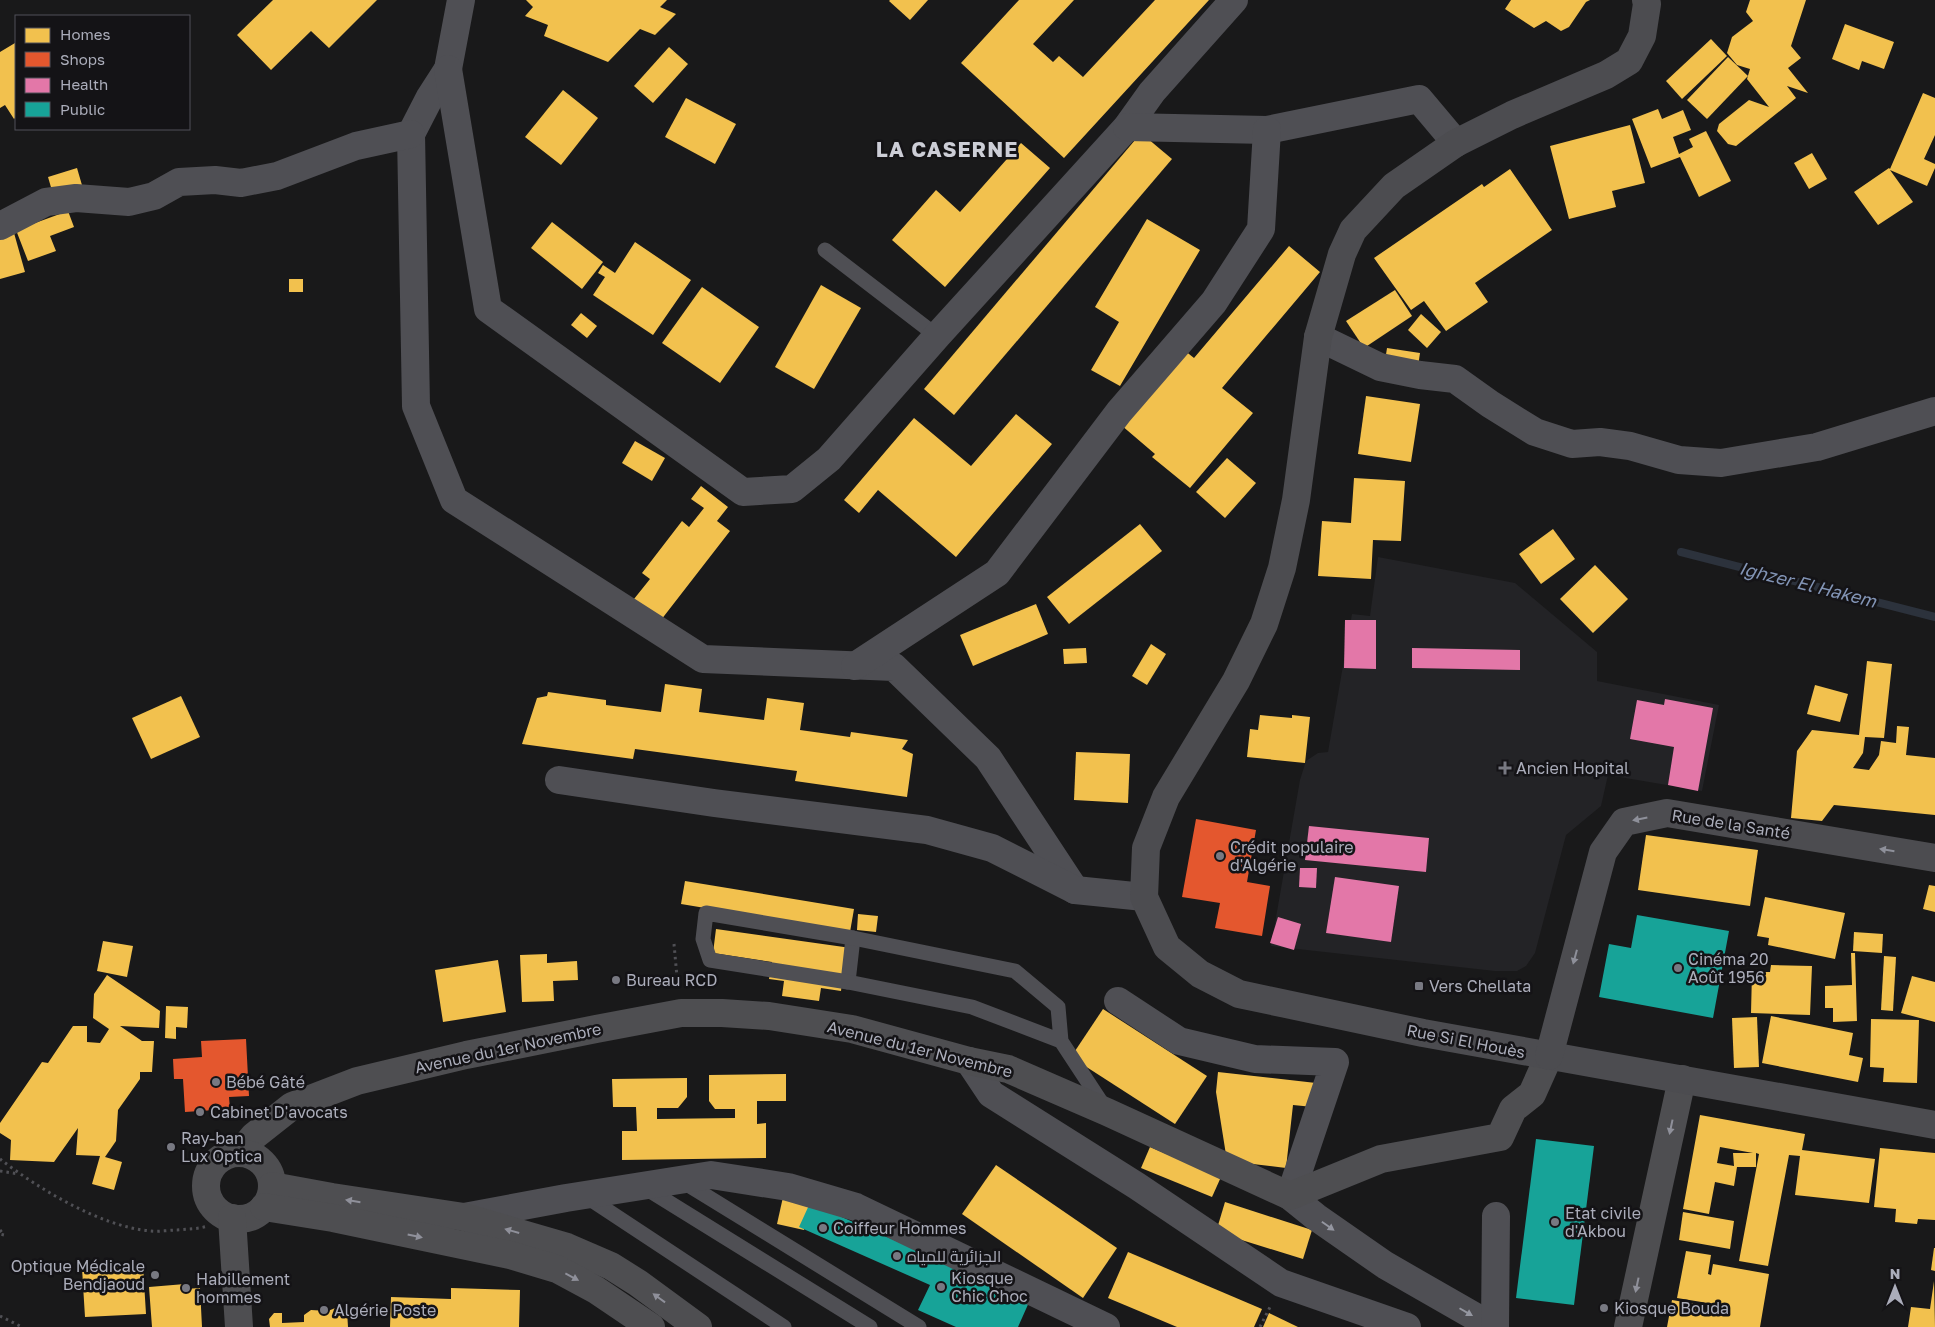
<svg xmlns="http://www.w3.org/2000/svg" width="1935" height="1327" font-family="'Golos Text',Cairo,sans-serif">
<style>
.built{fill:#232326}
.homes{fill:#f2c14e;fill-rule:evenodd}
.shops{fill:#e4572e}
.health{fill:#e377a8}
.public{fill:#17a398}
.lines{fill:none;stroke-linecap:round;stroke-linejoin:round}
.stream{stroke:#2c323c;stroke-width:8}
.path{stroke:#505055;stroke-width:3;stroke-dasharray:2.5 4;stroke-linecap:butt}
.lane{stroke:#4f4f54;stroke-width:15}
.street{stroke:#4f4f54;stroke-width:28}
.secondary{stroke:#4e4e51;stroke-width:28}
.primary{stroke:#4c4c50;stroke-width:28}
.oneway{fill:#8e909a}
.oneway2{fill:#8f909a}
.oneway3{fill:#9496a0}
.poi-dot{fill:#787982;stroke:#141316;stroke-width:2}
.labels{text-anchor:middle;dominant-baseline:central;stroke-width:5;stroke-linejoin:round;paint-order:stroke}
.poi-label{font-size:16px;fill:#abadba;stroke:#141316;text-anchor:start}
.street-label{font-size:16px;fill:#abadba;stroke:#141316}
.water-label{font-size:18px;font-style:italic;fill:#8294b5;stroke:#141316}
.district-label{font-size:21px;font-weight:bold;letter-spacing:1px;fill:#cccdd6;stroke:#141316}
</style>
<rect width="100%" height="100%" fill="#19191a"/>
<path class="built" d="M1378,557L1515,583L1597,652V681L1719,705L1702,791L1608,775L1601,806L1566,835L1535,953L1526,966L1517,971H1495L1271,946L1300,780L1306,761L1318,753L1328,752L1352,614L1370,616Z"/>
<g class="homes">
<path d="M273,0H377L329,48L311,31L271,70L237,35Z"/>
<path d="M526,0H667L660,7L676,14L655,35L640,29L608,62L544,36L548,25L525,16L533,7Z"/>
<path d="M890,0H928L910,20L889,1Z"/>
<path d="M1019,0H1074L1033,44L1053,62L1059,56L1083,77L1155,0H1209L1064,158L961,63Z"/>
<path d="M1511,0H1590L1586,2L1569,27L1561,31L1546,21L1534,28L1505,9Z"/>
<path d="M1750,0H1806L1791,46L1801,58L1788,68L1808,93L1787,86L1796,98L1736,146L1728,144L1717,131L1719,124L1749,100L1769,107L1747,79L1750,69L1737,65L1727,53L1732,37L1753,21L1746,12Z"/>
<path d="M1845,24L1894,42L1884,69L1862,61L1859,70L1832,59Z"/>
<path d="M1711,39L1727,56L1682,99L1666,81Z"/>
<path d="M15,43L16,117L14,119L5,105L0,108V52Z"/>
<path d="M669,47L688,64L653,103L634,86Z"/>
<path d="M1728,57L1748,76L1707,119L1687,100Z"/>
<path d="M563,90L598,118L561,165L525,137Z"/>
<path d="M1923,93L1935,98V135L1924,159L1935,164V168L1927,186L1890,170L1913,202L1878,225L1854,192L1889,168L1890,169Z"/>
<path d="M686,98L736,124L715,164L665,137Z"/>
<path d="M1658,109L1662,119L1683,110L1691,130L1673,137L1679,154L1693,147L1689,139L1706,131L1731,181L1699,197L1680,157L1651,168L1632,119Z"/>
<path d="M1630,125L1645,183L1612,191L1616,207L1569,219L1550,146Z"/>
<path d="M1141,133L1172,159L954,415L924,389Z"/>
<path d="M1021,143L1050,168L945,287L892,240L936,190L960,212Z"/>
<path d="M1812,153L1827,179L1809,189L1794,163Z"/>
<path d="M77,168L84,192L55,201L48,177Z"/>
<path d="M1510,169L1552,230L1475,283L1488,302L1446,331L1424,301L1411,310L1374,258L1482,184L1484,187Z"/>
<path d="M68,211L74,227L50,236L56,251L28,261L16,230Z"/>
<path d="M1147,219L1200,250L1120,386L1091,370L1119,322L1095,307Z"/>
<path d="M552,222L603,262L582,289L531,248Z"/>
<path d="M14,233L25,272L0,279V237Z"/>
<path d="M635,242L691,280L653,335L593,295L605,277L598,273L603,265L615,273Z"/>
<path d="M1289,246L1320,272L1222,388L1253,413L1190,488L1152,457L1155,454L1121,425L1184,350L1194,358Z"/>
<rect x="289" y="279" width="14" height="13"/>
<path d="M821,285L861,308L814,389L775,367Z"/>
<path d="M702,287L759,327L720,383L662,343Z"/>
<path d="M1395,290L1412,316L1364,348L1346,321Z"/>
<path d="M581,313L597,326L587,338L571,325Z"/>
<path d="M1421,314L1441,332L1427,348L1408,330Z"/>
<path d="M1387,348L1420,353L1417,373L1384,368Z"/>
<path d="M1366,396L1420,404L1411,462L1358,454Z"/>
<path d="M1016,414L1052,444L956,557L878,490L859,513L844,500L914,418L971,466Z"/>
<path d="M635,441L665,458L652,481L622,463Z"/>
<path d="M1227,458L1256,483L1225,518L1196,492Z"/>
<path d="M1354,478L1405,481L1401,541L1373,540L1371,579L1318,576L1322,521L1351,523Z"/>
<path d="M701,486L728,507L717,521L730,531L661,620L634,599L650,579L642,573L682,521L689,527L704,508L691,499Z"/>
<path d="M1140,524L1162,551L1069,624L1047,597Z"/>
<path d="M1553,529L1575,559L1541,584L1519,554Z"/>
<path d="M1595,565L1628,599L1593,633L1560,599Z"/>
<path d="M1036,604L1048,634L973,666L960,635Z"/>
<path d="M1151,644L1166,654L1147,685L1132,676Z"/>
<path d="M1086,648L1087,663L1064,664L1063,649Z"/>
<path d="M1867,661L1892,664L1884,738L1865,737L1863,753L1853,768L1869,770L1879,755L1881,741L1896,743L1897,726L1909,727L1906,755L1935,758V815L1834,805L1822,821L1791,818L1797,751L1812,730L1859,735Z"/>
<path d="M665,684L702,689L699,712L764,720L767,698L804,703L800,730L850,737L851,732L908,740L902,749L913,754L907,797L795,781L797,771L635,749L633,759L522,744L537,698L547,696L548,692L606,700V705L661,712Z"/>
<path d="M1815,685L1848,694L1840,722L1807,714Z"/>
<path d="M181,696L200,737L151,759L132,718Z"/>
<path d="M1260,715L1292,718V715L1310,717L1305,763L1247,757L1250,729L1258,730Z"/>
<path d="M1076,752L1130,754L1128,803L1074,800Z"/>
<path d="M1646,835L1758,850L1750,906L1638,890Z"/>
<path d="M685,881L854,909L850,932L681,904Z"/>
<path d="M1929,885L1935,886V912L1923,909Z"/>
<path d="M1765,897L1845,913L1835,959L1768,945L1769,938L1757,936Z"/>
<path d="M858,914L878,916L876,932L857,930Z"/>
<path d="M716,929L851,948L844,965L841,991L821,988L819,1001L782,996L784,981L769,979L772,962L713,953Z"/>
<path d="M1854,932L1883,934L1882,953L1853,951Z"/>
<path d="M103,941L133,946L127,977L97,971Z"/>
<path d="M1851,953H1855L1857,1021L1833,1022V1008H1825V986L1852,985Z"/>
<path d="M547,954V963L577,961L578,980L553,981L554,1001L522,1002L520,955Z"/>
<path d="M1884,956L1896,957L1893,1011L1881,1010Z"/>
<path d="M498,960L506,1012L443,1022L435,970Z"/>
<path d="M1771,965L1812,966L1810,1015L1751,1013L1752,972H1770Z"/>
<path d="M107,975L160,1011L159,1028L120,1026L142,1041H154L152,1072H140V1079L118,1110L116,1141L105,1157L122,1162L114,1190L92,1184L100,1156L76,1155L78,1128L54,1162L10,1160L11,1140L0,1133V1123L42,1062L48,1063L73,1026H87V1042L100,1043L109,1029L93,1018L94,994Z"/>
<path d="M1912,976L1935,982V1022L1901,1013Z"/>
<path d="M166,1006L188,1007L187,1028L176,1027V1039L165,1038Z"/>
<path d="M1103,1009L1207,1076L1175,1124L1071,1057Z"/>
<path d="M1771,1016L1853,1033L1849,1055L1863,1058L1858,1082L1762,1063Z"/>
<path d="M1757,1017L1759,1067L1734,1068L1732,1018Z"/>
<path d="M1871,1019L1919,1020L1917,1083L1883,1082L1884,1068L1870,1067Z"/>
<path d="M1218,1072L1316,1083L1313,1107L1293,1105L1286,1168L1227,1161L1216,1092Z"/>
<path d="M786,1074V1101H757V1124L766,1123V1158L622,1160V1131H637L636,1107H613L612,1079L687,1078V1097L678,1108H657V1119L735,1118V1109H715L709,1101V1075Z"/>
<path d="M1700,1115L1805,1134L1802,1150L1875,1159L1869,1203L1795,1195L1800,1156L1789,1155L1768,1266L1739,1261L1759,1154L1756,1153V1167H1737L1734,1186L1715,1182L1709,1214L1683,1209ZM1720,1147L1753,1153H1733L1734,1166L1717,1163Z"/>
<path d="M1150,1147L1221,1177L1212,1197L1141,1168Z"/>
<path d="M1880,1148L1935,1153V1220L1918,1219L1917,1224L1895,1222L1896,1209L1874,1207Z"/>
<path d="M996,1165L1117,1248L1083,1298L962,1214Z"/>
<path d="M783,1197L810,1203L804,1230L777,1224Z"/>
<path d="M1225,1202L1312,1230L1303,1259L1216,1232Z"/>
<path d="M1683,1212L1734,1221L1730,1249L1679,1240Z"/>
<path d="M1934,1248H1935V1271L1931,1270Z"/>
<path d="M1686,1251L1711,1255L1708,1274L1711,1275L1713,1264L1769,1274L1760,1327H1667L1672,1300L1725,1309L1726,1306L1677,1298Z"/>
<path d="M1128,1252L1262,1309L1254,1327H1177L1108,1298Z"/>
<path d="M143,1265L146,1314L85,1317L82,1268Z"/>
<path d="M1934,1281L1935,1327H1908L1911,1307L1930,1309Z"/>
<path d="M185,1284V1289L200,1288L202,1327H152L149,1287Z"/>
<path d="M451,1288L520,1290L519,1327H390L391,1297L451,1299Z"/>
<path d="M340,1306L347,1311L348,1327H270L269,1319L274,1313H282V1323L304,1322V1315L311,1310L328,1311Z"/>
<path d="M1269,1313L1298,1327H1263Z"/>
</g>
<g class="shops">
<path d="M1196,819L1256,830L1247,882L1270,886L1262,936L1215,928L1220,903L1182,897Z"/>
<path d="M246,1039L249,1096L229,1097L230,1109L185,1112L183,1079H174L173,1059L202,1057L201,1041Z"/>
</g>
<g class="health">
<path d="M1345,620H1376V669L1344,668Z"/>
<path d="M1412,648L1520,650V670L1412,668Z"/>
<path d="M1665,699L1713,708L1698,791L1668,785L1674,747L1630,739L1637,700L1664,705Z"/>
<path d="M1309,826L1429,838L1426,872L1305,860Z"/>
<path d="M1300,868H1317L1316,888L1299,887Z"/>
<path d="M1335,877L1399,886L1391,942L1326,933Z"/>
<path d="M1278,917L1301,924L1294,950L1270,943Z"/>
</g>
<g class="public">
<path d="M1637,915L1729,931L1713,1018L1599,997L1609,944L1631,948Z"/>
<path d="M1536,1139L1594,1146L1574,1305L1516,1298Z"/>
<path d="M810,1203L1030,1300L1018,1327H956L918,1310L930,1285L799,1227Z"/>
</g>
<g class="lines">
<path class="stream" d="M1681,552L1935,617"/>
<g class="path">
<path d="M674,944L678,988"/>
<path d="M0,1159C39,1189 101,1227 151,1231C159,1232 169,1230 177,1230C188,1229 198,1229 208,1226"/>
<path d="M0,1171L19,1174"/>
<path d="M0,1230L4,1235L0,1234"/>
<path d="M0,1316L22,1327"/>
<path d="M1260,1327L1271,1305"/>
</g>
<g class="lane">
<path d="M825,250L937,336"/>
<path d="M848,982L853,938"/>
<path d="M1061,1041L972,1007L848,982L710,960L703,939L706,913L853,938L1015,971L1058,1007L1061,1041L1105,1108"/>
<path d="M682,1181L919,1327"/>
<path d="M644,1187L870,1327"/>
<path d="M584,1195L784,1327"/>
</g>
<g class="street">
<path d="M461,0L448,69L430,97L411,134L416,406L454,500L703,659L894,667L988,758L1075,890"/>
<path d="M448,69L488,309L743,492L792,489L829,459L937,336L1127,127L1152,92L1234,0"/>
<path d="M1127,127L1267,130L1419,99L1456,143"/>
<path d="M0,226L46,202L76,198L129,202L154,196L179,182L215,180L241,183L277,176L356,146L411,134"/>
<path d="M1318,337L1380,367L1420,375L1455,379L1490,404L1535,432L1572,444L1600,442L1630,446L1679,460L1721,463L1817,447L1935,411"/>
<path d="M855,666L997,573L1119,412L1214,302L1261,229L1267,130"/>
<path d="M559,780L714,803L927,830L992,848L1075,890L1144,897"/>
<path d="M1118,1001L1179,1041L1255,1059L1335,1062L1290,1196L1316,1217L1385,1265L1493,1327"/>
<path d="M969,1061L991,1094L1137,1186L1281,1283L1407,1327"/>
<path d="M464,1217L566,1198L711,1175L788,1187L856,1207L1106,1327"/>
<path d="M1495,1327L1496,1216"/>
</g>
<g class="secondary">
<path d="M240,1153L254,1136L292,1106L357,1081L466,1055L596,1029L681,1013H722L769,1016L852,1029L969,1061L1008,1069L1107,1112L1290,1196L1381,1159L1500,1137L1513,1109L1532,1094L1549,1056"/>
<circle cx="239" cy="1186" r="33"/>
<path d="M272,1186L332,1197L464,1217L567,1247L611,1266L638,1283L698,1327"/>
<path d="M264,1207L333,1218L510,1255L557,1269L596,1290L651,1327"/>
<path d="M232,1218L239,1327"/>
<path d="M1628,1327L1682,1079"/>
</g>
<g class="primary">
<path d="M1646,0L1647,4L1642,36L1629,61L1606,75L1512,115L1456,143L1394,186L1353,230L1342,254L1318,337L1296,500L1282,568L1264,624L1236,681L1166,797L1146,848L1144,897L1167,947L1200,974L1239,994L1423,1033L1935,1125"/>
<path d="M1549,1056L1603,852L1624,822L1667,813L1935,858"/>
</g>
</g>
<defs><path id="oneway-solid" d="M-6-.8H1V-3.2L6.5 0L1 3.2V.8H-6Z" transform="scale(1.25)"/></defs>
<g class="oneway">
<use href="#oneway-solid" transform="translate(1640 819) rotate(169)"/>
<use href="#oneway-solid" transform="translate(1887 850) rotate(-171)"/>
<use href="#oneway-solid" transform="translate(1575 957) rotate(105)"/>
</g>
<g class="oneway2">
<use href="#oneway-solid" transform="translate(1671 1127) rotate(102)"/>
<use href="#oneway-solid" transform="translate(353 1201) rotate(-171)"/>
<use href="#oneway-solid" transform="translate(512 1231) rotate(-164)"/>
<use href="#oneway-solid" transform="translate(415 1236) rotate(12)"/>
<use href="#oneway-solid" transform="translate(572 1277) rotate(28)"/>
<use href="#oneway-solid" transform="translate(1637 1285) rotate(102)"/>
<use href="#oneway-solid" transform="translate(659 1298) rotate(-144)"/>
</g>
<g class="oneway3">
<use href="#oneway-solid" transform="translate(1328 1226) rotate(35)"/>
<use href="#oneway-solid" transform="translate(1466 1312) rotate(30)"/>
</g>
<g class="poi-dot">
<path d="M1502.5 760.5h5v5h5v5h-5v5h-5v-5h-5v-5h5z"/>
<circle cx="1220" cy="856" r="5"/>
<circle cx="1678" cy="968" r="5"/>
<circle cx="616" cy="980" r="5"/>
<rect x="1414" y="981" width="10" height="10" rx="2.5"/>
<circle cx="216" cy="1082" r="5"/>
<circle cx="200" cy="1112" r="5"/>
<circle cx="171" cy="1147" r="5"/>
<circle cx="1555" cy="1222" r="5"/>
<circle cx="823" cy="1228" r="5"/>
<circle cx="897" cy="1256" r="5"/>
<circle cx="155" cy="1275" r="5"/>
<circle cx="941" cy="1287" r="5"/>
<circle cx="186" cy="1288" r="5"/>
<circle cx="1604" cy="1308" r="5"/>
<circle cx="324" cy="1310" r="5"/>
</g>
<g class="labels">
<g class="poi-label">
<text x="1516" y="768">Ancien Hopital</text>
<text x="1230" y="847">Crédit populaire<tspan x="1230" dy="18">d'Algérie</tspan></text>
<text x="1688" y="959">Cinéma 20<tspan x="1688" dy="18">Août 1956</tspan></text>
<text x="626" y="980">Bureau RCD</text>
<text x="1429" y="986">Vers Chellata</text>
<text x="226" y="1082">Bébé Gâté</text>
<text x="210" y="1112">Cabinet D'avocats</text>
<text x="181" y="1138">Ray-ban<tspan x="181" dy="18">Lux Optica</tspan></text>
<text x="1565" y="1213">Etat civile<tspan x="1565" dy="18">d'Akbou</tspan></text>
<text x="833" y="1228">Coiffeur Hommes</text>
<text x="907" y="1256">الجزائرية للمياه</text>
<text x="145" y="1266" text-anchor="end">Optique Médicale<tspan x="145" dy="18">Bendjaoud</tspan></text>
<text x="951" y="1278">Kiosque<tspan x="951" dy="18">Chic Choc</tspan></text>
<text x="196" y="1279">Habillement<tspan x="196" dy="18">hommes</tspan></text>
<text x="1614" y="1308">Kiosque Bouda</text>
<text x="334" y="1310">Algérie Poste</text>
</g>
<g class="street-label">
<text transform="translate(1731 824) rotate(9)">Rue de la Santé</text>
<text transform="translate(1466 1041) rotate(11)">Rue Si El Houès</text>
<text transform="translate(508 1048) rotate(-12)">Avenue du 1er Novembre</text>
<text transform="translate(920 1049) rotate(14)">Avenue du 1er Novembre</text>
</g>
<g class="water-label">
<text transform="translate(1808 584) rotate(14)">Ighzer El Hakem</text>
</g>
<g class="district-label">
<text x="947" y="149">LA CASERNE</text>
</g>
</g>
<rect x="15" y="15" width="175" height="115" fill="#141316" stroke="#505158"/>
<rect x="25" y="28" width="25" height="15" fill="#f2c14e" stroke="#505158"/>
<text x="60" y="40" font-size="15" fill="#abadba">Homes</text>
<rect x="25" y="52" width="25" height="15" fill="#e4572e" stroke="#505158"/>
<text x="60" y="65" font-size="15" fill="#abadba">Shops</text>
<rect x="25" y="78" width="25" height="15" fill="#e377a8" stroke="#505158"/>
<text x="60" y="90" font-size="15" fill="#abadba">Health</text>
<rect x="25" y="102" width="25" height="15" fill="#17a398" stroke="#505158"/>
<text x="60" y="115" font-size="15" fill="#abadba">Public</text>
<g transform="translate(1895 1287)" stroke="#141316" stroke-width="4" paint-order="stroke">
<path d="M0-4L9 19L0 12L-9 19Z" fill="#abadba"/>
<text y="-8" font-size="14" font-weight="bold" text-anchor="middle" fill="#abadba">N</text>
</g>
</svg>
